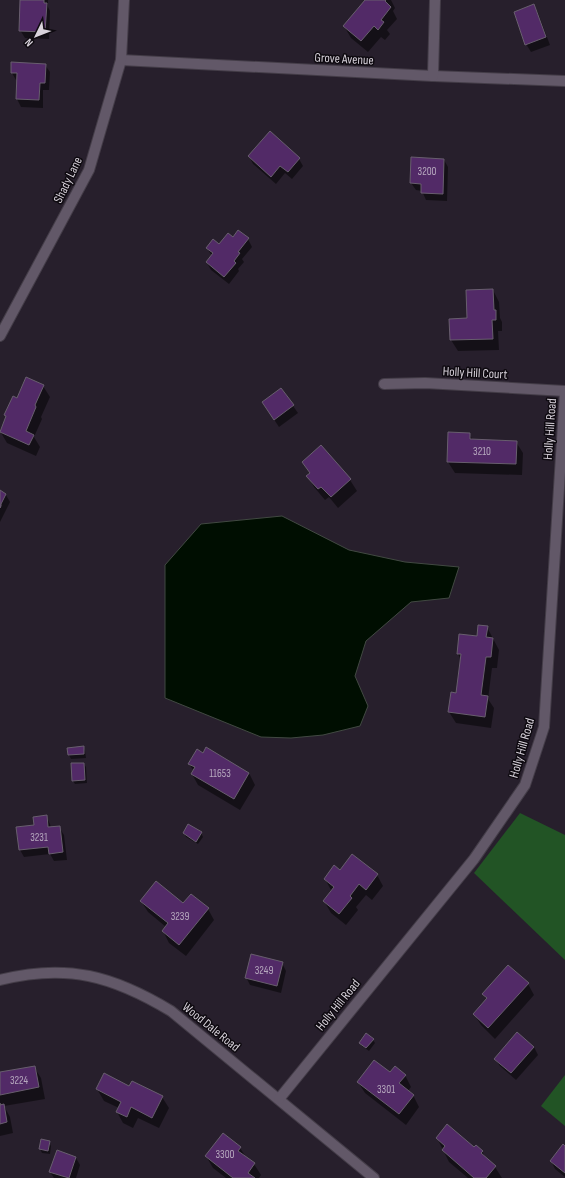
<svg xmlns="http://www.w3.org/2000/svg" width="565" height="1178" font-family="'Sofia Sans Condensed',sans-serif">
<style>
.green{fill:#225425}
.water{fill:#000e01;stroke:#414942}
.shadow{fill:#0007}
.building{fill:#522a67;stroke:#685e6e}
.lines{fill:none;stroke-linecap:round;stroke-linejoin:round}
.minor-casing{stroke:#443d48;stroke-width:12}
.minor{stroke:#625868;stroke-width:10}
.labels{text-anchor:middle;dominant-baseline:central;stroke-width:3;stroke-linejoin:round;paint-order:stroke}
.number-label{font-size:11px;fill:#b6a8be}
.street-label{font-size:13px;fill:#d8d2db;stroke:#0e0a10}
</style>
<rect width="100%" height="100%" fill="#271f2c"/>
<g class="green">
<path d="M520,813L565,835V960L474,873Z"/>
<path d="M565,1075V1126L541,1106Z"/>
</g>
<path class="water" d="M282,516L349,550L405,562L459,567L449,598L411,602L366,641L355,676L368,706L360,726L323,735L291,738L261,737L165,698V565L201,524Z"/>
<g class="shadow">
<path d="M21,0H48V7L50,11L49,39L25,38L20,30Z"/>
<path d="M366,0H391L395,8L393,11L397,19L387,30L390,34L385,40L381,37L368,52L351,38L344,26Z"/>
<path d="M534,5L538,13L550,45L531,52L526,44Z"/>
<path d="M45,65L50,72L49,90H43V108L21,107L17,99L18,80H16L12,73Z"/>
<path d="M249,156L299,159L303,166L292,179L285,173L276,184L253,164Z"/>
<path d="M444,160L448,167L447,201L426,200L422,191L416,190L411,183Z"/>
<path d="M233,238L248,239L252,247L242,259L244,262L238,269L239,271L229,284L211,270L207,263L212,256L207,248L219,245Z"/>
<path d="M493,290L499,302L500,318L502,322V331H498L499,350L458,351L451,340Z"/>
<path d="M43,386L50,397L41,417L42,419L34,437L40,447L36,456L7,443L0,431L7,417L18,399Z"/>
<path d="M281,389L298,413L279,427L263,403Z"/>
<path d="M469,434L473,440L516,442L523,453L522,475L455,473L448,462Z"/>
<path d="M321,447L350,480L357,491L338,508L329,497L325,500L314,487L308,476L310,474L303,462Z"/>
<path d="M0,492L6,495L10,502L0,522Z"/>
<path d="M487,627L499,650L497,668H492L488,699L494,708L491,728L456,723L449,712L457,694L461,660L458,654Z"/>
<path d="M83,747L85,751L86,758L71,759L69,755L68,749Z"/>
<path d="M203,754L249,773L255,785L240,810L198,785L192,774L194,771L189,764Z"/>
<path d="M72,764H84L86,767L87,783L75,784L73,781Z"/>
<path d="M46,816L50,824L51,828L59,827L64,835L67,860L54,861L50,854L24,857L20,850L17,828L35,825Z"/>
<path d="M184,833H201L203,837L198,844L186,837Z"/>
<path d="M340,871L377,875L383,886L372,900L366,895L356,907L358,910L346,925L331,913L324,901L331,890L325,879Z"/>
<path d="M141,901L208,909L214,920L186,956L169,943L163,931L166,927L148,912Z"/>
<path d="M282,963L286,971L281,993L250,985L246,977Z"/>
<path d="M528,984L534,995L495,1039L481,1025L474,1014L487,1000L484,994Z"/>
<path d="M373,1040L375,1043L369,1051L362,1046L360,1043Z"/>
<path d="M534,1047L538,1055L516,1080L500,1066L495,1059Z"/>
<path d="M34,1067L41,1078L45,1099L4,1106L10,1117L13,1133L0,1136V1073Z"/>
<path d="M390,1074L405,1075L411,1087L408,1091L413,1095L419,1107L406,1125L365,1093L358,1082Z"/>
<path d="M129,1087L162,1097L169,1108L159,1128L138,1118L133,1128L123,1123L117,1112L119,1108L104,1101L97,1089Z"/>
<path d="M223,1135L240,1148L246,1157L254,1164L261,1175L259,1178H226L213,1168L206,1156Z"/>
<path d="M437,1138L482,1151L486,1159L495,1167L502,1178H468L449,1162Z"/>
<path d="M49,1142L51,1146L50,1154L42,1153L40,1149Z"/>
<path d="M565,1147V1177L555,1169L551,1161Z"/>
<path d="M57,1151L76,1158L80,1165L76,1178H54L50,1172Z"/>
</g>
<g class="building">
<path d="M20,0H44V3H47L45,32L19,31Z"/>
<path d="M365,0H386L385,1L391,7L381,20L384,22L378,30L374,26L361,41L343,26Z"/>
<path d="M534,4L546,37L525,45L514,12Z"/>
<path d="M11,62L46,64L45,83H40L39,100L16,99L17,73H11Z"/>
<path d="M270,131L300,158L288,172L280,166L271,177L248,156Z"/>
<path d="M411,157L444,159L443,194L421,193V184L410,183Z"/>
<path d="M238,230L249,238L238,252L240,253L234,261L236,263L224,277L206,262L213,253L206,248L213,239L219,244L228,233L233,237Z"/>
<path d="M493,289L494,310H496V320H492L493,339L450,340L449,319L467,318L466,290Z"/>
<path d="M26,377L44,385L35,405L36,407L26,431L34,435L29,445L0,432L6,416L4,415L13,396L17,398Z"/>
<path d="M281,388L294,405L274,420L262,402Z"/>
<path d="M448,432L470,433V439L517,441L516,464L447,462Z"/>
<path d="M321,445L351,479L331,497L321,487L318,489L306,476L310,473L302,462Z"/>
<path d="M0,490L6,494L1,504V506L0,508Z"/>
<path d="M478,625L488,626L486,637L493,638L491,657H486L481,695L488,696L485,717L448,712L451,692L456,693L461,654H457L459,634L477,636Z"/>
<path d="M84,746V754L68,755L67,748Z"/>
<path d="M206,747L249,773L234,799L191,774L195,767L188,764L197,749L203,753Z"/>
<path d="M71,763H84L85,780L72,781Z"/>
<path d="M47,815L48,827L60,826L63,852L49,854L48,847L19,850L16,827L34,825L33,817Z"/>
<path d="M188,824L202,832L196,842L183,833Z"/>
<path d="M352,854L378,874L366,890L359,884L350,896L352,898L339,914L323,901L334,887L324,879L334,865L340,870Z"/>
<path d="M156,881L183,903L191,894L209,908L179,945L162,931L168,923L140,901Z"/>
<path d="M251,954L283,962L277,986L245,978Z"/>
<path d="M508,965L529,983L488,1028L473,1014L487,998L482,994Z"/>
<path d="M517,1032L534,1047L511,1073L494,1059Z"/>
<path d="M366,1033L374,1039L366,1048L359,1043Z"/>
<path d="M374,1060L390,1072L395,1066L406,1075L399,1083L414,1095L399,1114L357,1082Z"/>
<path d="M35,1066L39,1087L0,1095V1072Z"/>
<path d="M104,1073L129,1086L132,1081L163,1096L152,1118L131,1107L127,1117L116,1112L121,1102L96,1089Z"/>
<path d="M0,1103V1105L4,1104L7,1122L0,1124Z"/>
<path d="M447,1124L474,1147L476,1145L483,1151L481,1153L496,1166L486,1178H474L442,1150L445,1146L436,1138Z"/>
<path d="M223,1133L241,1147L238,1151L255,1163L248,1173L255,1178H233L205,1156Z"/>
<path d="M41,1139L50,1141L48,1151L39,1149Z"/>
<path d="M563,1144L565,1146V1173L550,1161Z"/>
<path d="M57,1150L76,1157L69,1178L49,1172Z"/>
</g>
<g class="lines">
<g class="minor-casing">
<g id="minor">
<path d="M121,60L433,76L565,81"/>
<path d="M433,76L435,0"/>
<path d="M0,336L89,170L121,60L124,0"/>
<path d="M384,384L425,383L565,391"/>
<path d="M0,980C67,963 113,976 171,1011L374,1178"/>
<path d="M279,1099L474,859L525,785L544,727L565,392"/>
</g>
</g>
<use href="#minor" class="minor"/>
</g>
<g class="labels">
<g class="number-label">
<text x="427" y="171">3200</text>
<text x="482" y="451">3210</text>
<text x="220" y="773">11653</text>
<text x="39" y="837">3231</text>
<text x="180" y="916">3239</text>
<text x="264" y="970">3249</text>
<text x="19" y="1080">3224</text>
<text x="386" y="1089">3301</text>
<text x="225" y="1154">3300</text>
</g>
<g class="street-label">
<text transform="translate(344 59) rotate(3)">Grove Avenue</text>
<text transform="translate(68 180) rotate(-64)">Shady Lane</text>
<text transform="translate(475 373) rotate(3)">Holly Hill Court</text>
<text transform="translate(550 429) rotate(-86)">Holly Hill Road</text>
<text transform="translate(522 748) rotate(-74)">Holly Hill Road</text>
<text transform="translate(338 1005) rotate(-51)">Holly Hill Road</text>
<text transform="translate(211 1027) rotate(39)">Wood Dale Road</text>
</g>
</g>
<g transform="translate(36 36) rotate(227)" stroke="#0e0a10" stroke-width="3" paint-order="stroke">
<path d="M0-3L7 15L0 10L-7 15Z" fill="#d8d2db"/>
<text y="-6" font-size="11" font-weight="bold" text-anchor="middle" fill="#d8d2db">N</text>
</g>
</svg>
